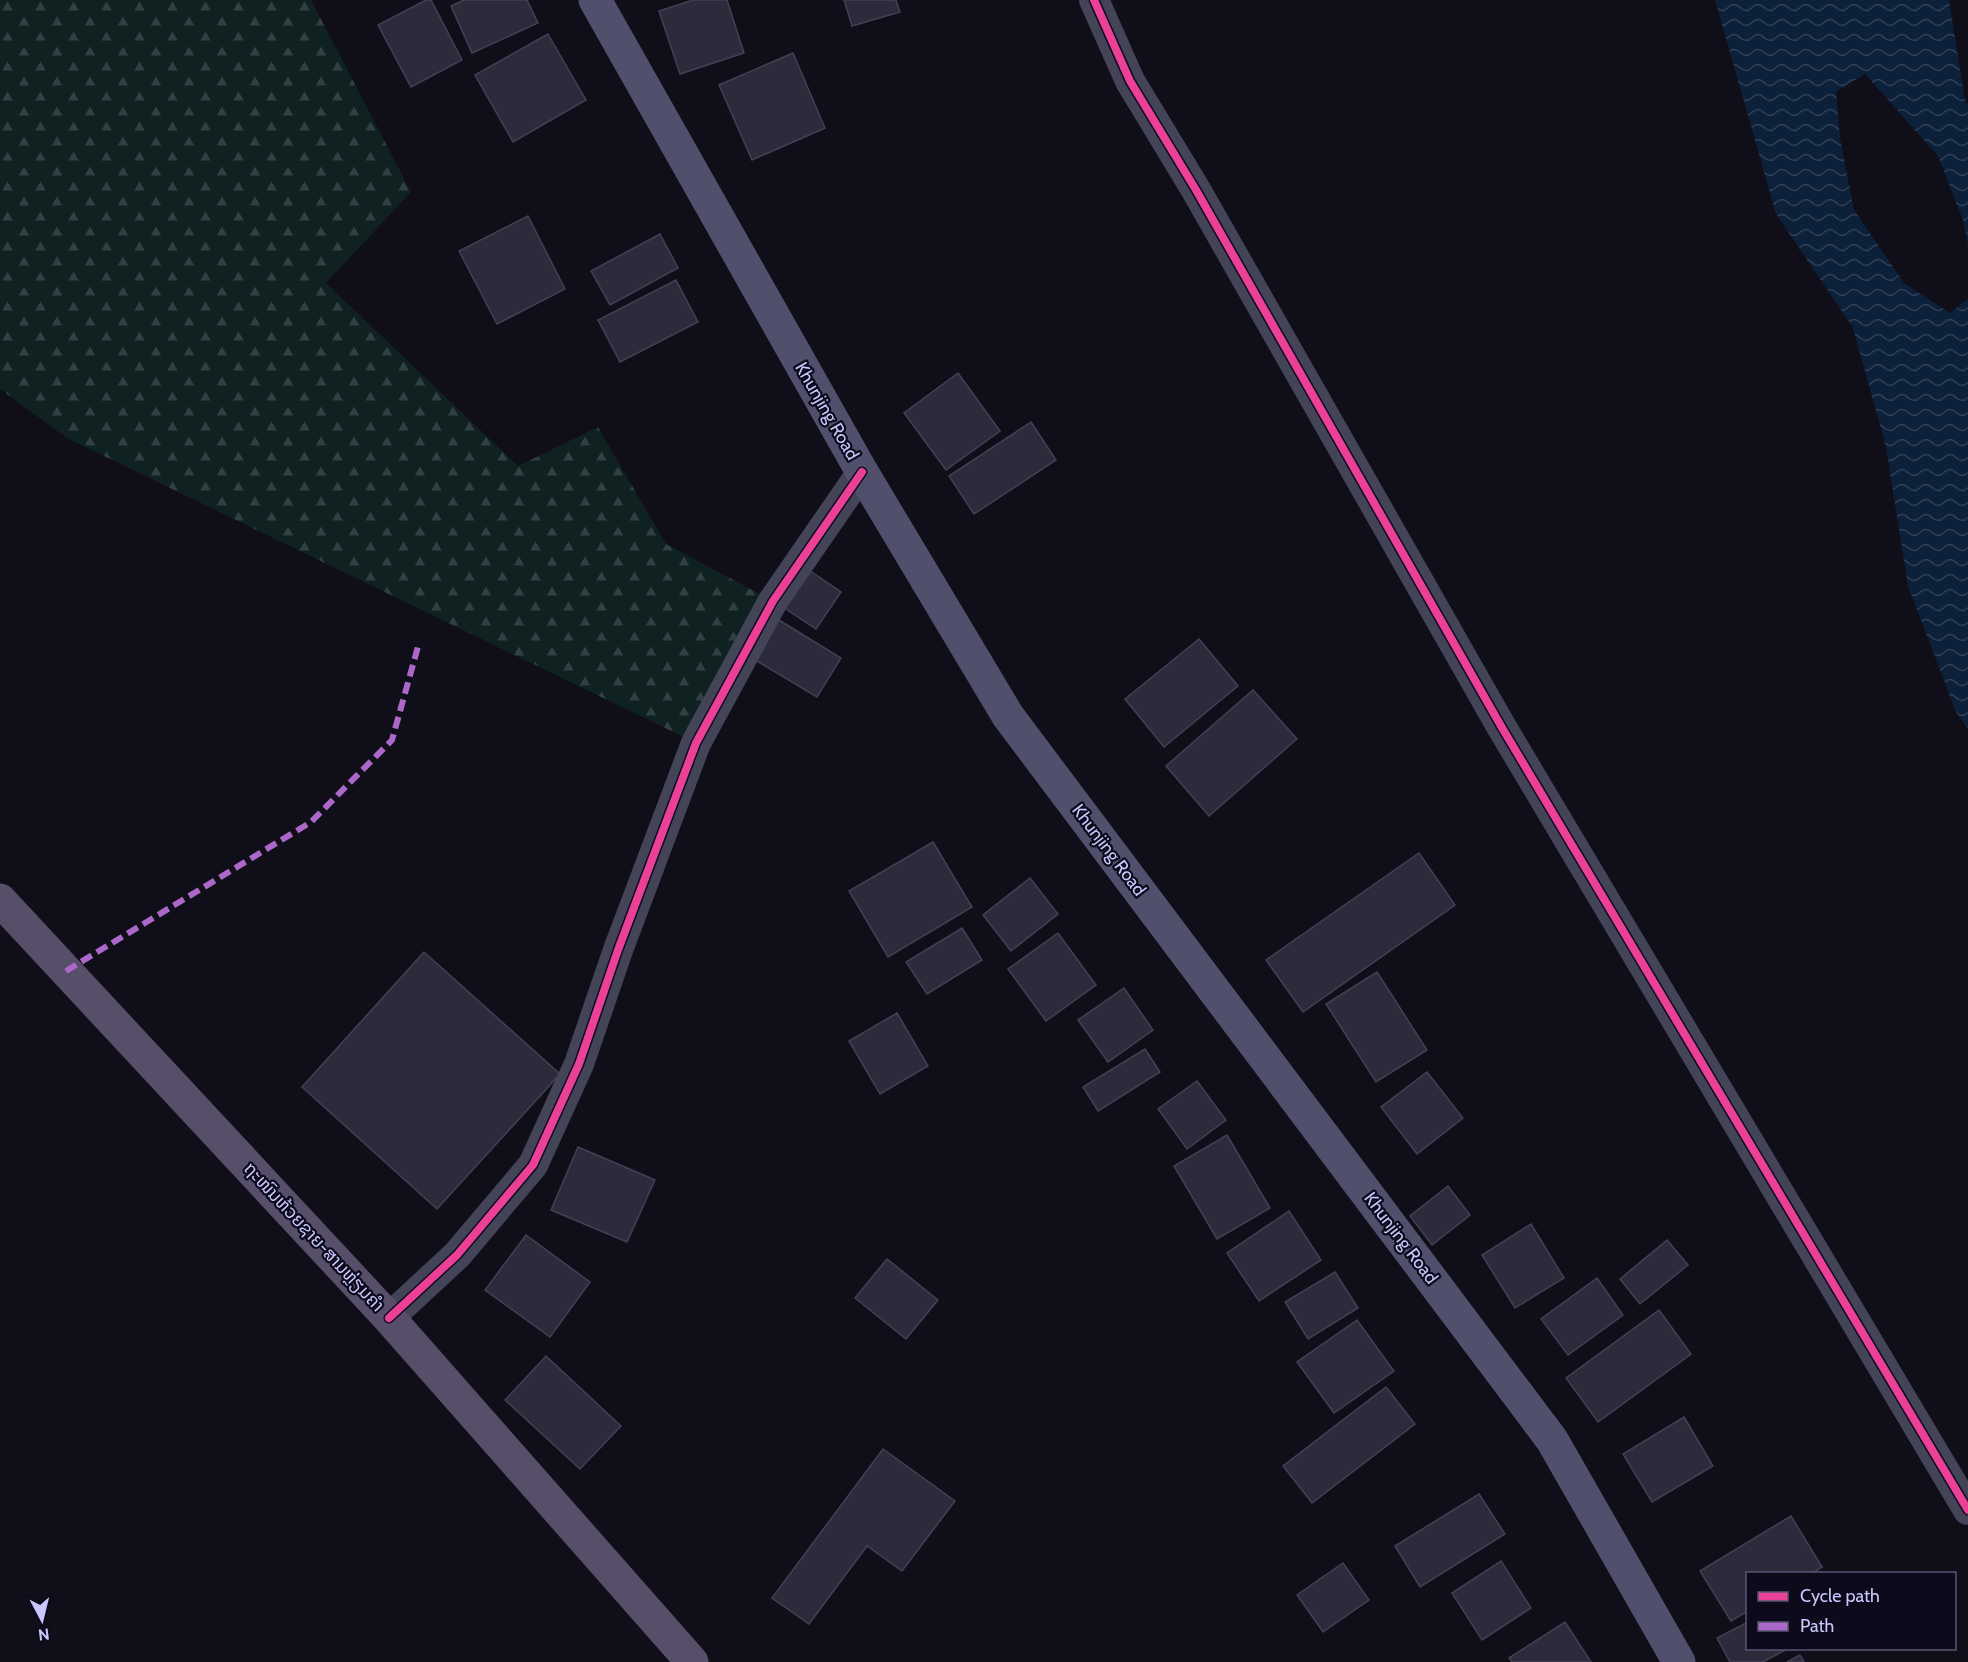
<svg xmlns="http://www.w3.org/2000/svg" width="1968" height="1662" font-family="Cabin,'Noto Sans Lao',sans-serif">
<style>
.forest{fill:url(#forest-firs)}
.water{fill:url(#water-waves)}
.building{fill:#2d2b3b;stroke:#434056;stroke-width:1.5}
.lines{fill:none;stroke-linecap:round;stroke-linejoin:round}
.street{stroke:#444458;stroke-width:30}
.secondary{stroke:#50506c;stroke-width:33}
.primary{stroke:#574e6a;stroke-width:33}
.quiet{stroke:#ac68c9;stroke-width:6;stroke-dasharray:12 6;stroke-linecap:butt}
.cycleway-casing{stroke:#0d0b1b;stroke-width:11}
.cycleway{stroke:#ea4096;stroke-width:8}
.labels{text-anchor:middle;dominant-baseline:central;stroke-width:4.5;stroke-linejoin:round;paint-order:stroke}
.street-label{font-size:18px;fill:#c9c7fd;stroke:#0d0b1b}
</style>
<defs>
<pattern id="forest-firs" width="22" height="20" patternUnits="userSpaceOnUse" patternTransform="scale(1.5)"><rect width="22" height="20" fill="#0f2121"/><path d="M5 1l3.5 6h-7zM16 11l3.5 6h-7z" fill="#314042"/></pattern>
<pattern id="water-waves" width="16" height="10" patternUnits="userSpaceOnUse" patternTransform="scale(1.5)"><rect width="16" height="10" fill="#0d203a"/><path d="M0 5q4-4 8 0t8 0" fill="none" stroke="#2f3f57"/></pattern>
</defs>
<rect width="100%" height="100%" fill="#100e18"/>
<path class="forest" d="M0,0H311L411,192L326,283L518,466L598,427L666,544L773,601L696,743L67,438L0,389Z"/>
<path class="water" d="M1715,0H1949L1965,101L1968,105V245L1963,220L1938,156L1865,74L1836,92L1840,138L1854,210L1904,283L1950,313L1968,299V729L1956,712L1908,586L1886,447L1853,328L1776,214Z"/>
<g class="building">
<path d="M426,0H431L462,60L411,87L378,25Z"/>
<path d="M464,0H527L538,23L472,53L451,6Z"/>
<path d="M693,0H727L744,53L680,74L659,11Z"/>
<path d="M844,0H896L900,12L852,26Z"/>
<path d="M548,34L586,100L513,142L475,75Z"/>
<path d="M793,53L825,128L752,160L719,85Z"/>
<path d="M528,216L565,289L497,324L459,251Z"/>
<path d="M660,234L678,268L610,305L591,271Z"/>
<path d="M676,280L698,322L620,362L598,320Z"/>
<path d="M958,373L1000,431L946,470L904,413Z"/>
<path d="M1031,422L1056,460L974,514L949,476Z"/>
<path d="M806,568L841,592L816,629L780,605Z"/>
<path d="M774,617L841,658L817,697L750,657Z"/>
<path d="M1199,639L1238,686L1164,747L1125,699Z"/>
<path d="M1253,690L1297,739L1209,816L1166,766Z"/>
<path d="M933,842L972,907L888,957L849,891Z"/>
<path d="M1419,853L1455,905L1303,1012L1266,960Z"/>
<path d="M1030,878L1058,914L1011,951L983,915Z"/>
<path d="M962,928L982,960L927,994L906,962Z"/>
<path d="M1058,933L1096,985L1046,1021L1008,969Z"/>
<path d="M424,952L560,1074L437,1209L302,1087Z"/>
<path d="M1377,972L1427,1050L1376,1082L1326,1004Z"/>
<path d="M1124,988L1153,1030L1108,1062L1078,1020Z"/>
<path d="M897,1013L928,1066L880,1094L849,1041Z"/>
<path d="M1145,1049L1160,1072L1098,1111L1083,1087Z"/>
<path d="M1427,1072L1463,1118L1417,1154L1381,1107Z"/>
<path d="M1197,1081L1226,1120L1187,1149L1158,1109Z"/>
<path d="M1227,1135L1270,1208L1217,1239L1174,1166Z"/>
<path d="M578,1147L655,1180L627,1242L551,1210Z"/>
<path d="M1448,1186L1470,1215L1432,1245L1410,1216Z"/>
<path d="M1289,1211L1321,1260L1259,1301L1227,1253Z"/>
<path d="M1531,1224L1564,1278L1515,1308L1482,1255Z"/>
<path d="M526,1235L590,1282L550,1337L485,1290Z"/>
<path d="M1667,1240L1688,1265L1640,1304L1620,1279Z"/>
<path d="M887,1259L938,1300L906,1339L855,1298Z"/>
<path d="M1335,1272L1358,1308L1308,1339L1285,1302Z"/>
<path d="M1597,1278L1623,1315L1568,1355L1541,1319Z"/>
<path d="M1659,1310L1691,1354L1598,1422L1566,1378Z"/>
<path d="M1357,1320L1394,1371L1334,1413L1297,1362Z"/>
<path d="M546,1356L621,1426L580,1469L505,1400Z"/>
<path d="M1386,1387L1415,1424L1312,1503L1283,1466Z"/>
<path d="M1684,1417L1713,1466L1652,1502L1623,1454Z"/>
<path d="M883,1449L955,1501L902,1571L867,1546L809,1624L772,1598Z"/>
<path d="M1479,1494L1505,1534L1420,1587L1395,1546Z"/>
<path d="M1791,1516L1822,1567L1811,1574H1748V1611L1731,1621L1700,1571Z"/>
<path d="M1501,1561L1531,1608L1482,1640L1452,1593Z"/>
<path d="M1343,1563L1369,1600L1323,1632L1297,1595Z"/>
<path d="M1565,1622L1591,1662H1512L1509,1658Z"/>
<path d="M1748,1622V1648H1789L1763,1662H1730L1717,1638Z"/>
<path d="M1800,1655L1804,1662H1787Z"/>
</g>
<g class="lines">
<g class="street">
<path d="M1094,0L1130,81L1196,190L1501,726L1968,1510"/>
<path d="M389,1318L457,1255L533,1165L579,1064L618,950L696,743L773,601L862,472"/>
</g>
<path class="secondary" d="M595,0L862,472L1008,716L1552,1440L1679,1662"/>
<path class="primary" d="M0,900L389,1318L692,1662"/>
<path class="quiet" d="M66,971L311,822L392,740L419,643"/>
<g class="cycleway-casing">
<g id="cycleway">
<path d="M1094,0L1130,81L1196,190L1501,726L1968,1510"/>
<path d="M389,1318L457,1255L533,1165L579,1064L618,950L696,743L773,601L862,472"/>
</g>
</g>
<use href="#cycleway" class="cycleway"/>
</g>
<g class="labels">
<g class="street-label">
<text transform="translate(827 411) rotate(60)">Khunjing Road</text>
<text transform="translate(1109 850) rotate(53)">Khunjing Road</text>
<text transform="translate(314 1237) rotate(47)">ຖະໜົນຫ້ວຍຊາຍ-ສາມຫຼ່ຽມຄຳ</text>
<text transform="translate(1401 1238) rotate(53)">Khunjing Road</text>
</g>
</g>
<rect x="1746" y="1572" width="210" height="78" fill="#0d0b1b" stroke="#585675" stroke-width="1.5"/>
<rect x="1758" y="1592" width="30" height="9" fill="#ea4096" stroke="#585675" stroke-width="1.5"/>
<text x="1800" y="1602" font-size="18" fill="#c9c7fd">Cycle path</text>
<rect x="1758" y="1622" width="30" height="9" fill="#ac68c9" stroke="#585675" stroke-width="1.5"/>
<text x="1800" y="1632" font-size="18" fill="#c9c7fd">Path</text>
<g transform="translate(42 1620) rotate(173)" stroke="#0d0b1b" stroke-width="4.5" paint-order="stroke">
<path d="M0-4.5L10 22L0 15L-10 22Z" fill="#c9c7fd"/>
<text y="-9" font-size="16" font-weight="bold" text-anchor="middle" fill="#c9c7fd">N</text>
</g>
</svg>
